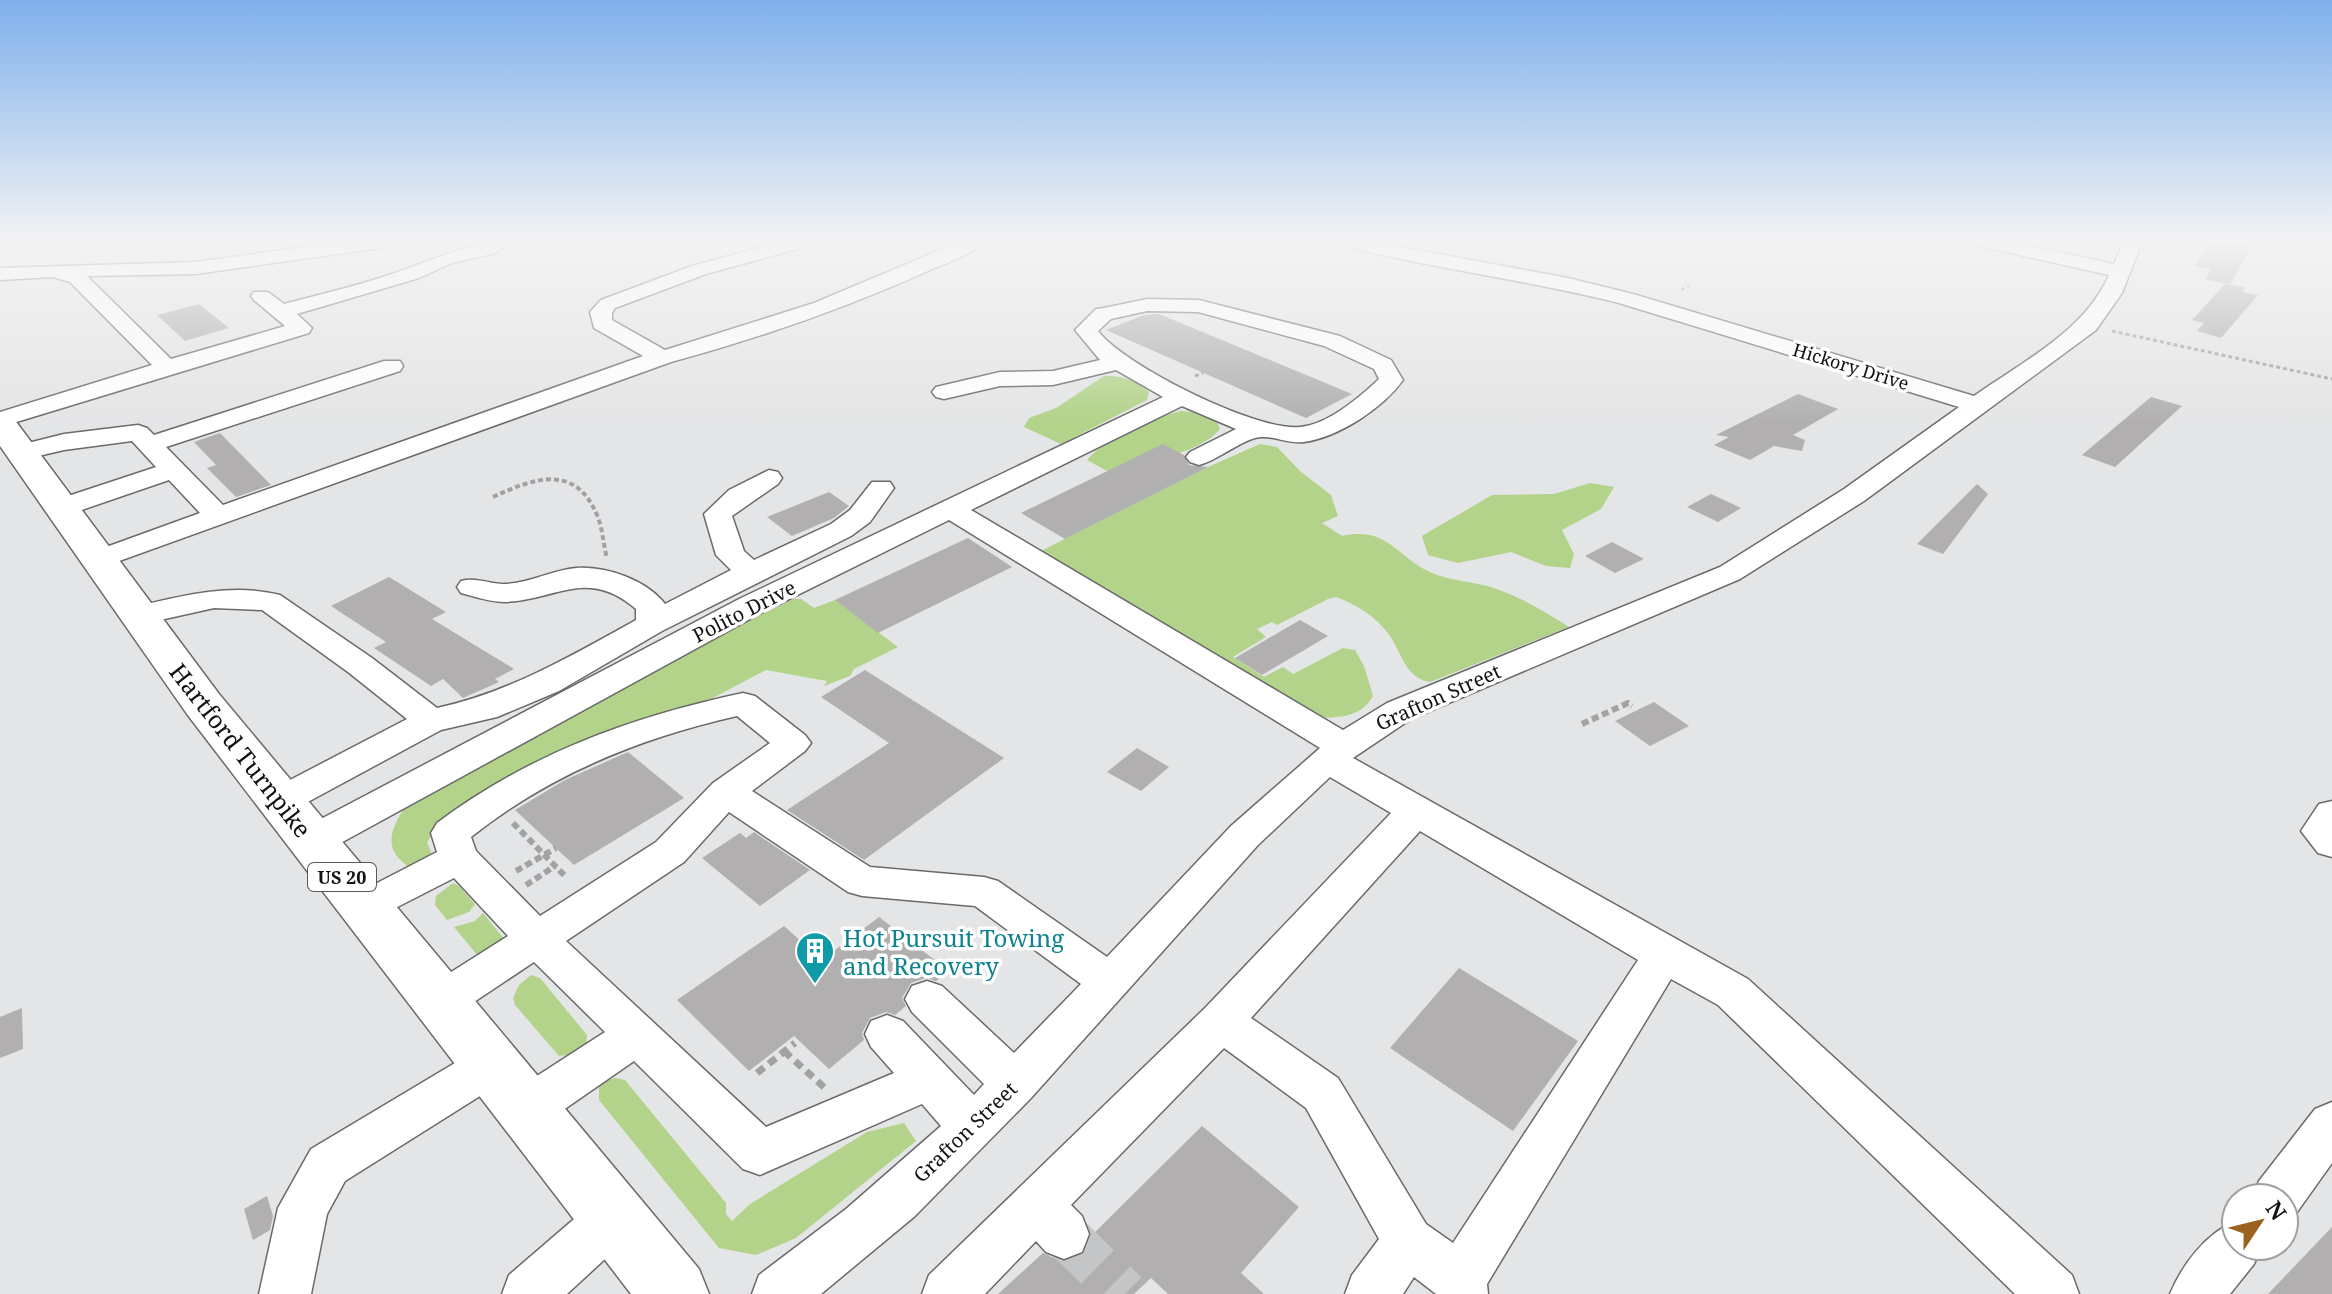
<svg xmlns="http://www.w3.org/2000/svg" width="2332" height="1294" font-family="'Noto Serif',serif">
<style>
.green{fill:#b2d389}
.building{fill:#b1afb0}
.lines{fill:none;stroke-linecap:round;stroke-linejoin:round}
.minor-tunnel{stroke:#c4c5c6;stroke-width:47;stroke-dasharray:47 23;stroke-linecap:butt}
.minor-casing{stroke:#6a6a6b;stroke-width:3}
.major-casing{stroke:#6a6a6b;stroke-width:3}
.path-far3{stroke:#a1a2a3;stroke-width:3;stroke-dasharray:4 3;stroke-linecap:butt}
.path-far2{stroke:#a1a2a3;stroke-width:4;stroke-dasharray:5 3;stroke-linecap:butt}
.path-far1{stroke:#a1a2a3;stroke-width:6;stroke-dasharray:7 4;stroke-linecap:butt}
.path{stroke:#a1a2a3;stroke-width:7;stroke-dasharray:9 6;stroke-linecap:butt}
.minor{fill:#fff;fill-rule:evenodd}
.major{fill:#fff;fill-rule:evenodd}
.labels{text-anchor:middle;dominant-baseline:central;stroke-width:7;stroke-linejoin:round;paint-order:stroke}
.far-street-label{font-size:18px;fill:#121213;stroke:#fff}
.shield{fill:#fff;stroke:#59595a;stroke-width:2}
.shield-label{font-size:18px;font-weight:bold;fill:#121213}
.street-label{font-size:20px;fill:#121213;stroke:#fff}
.near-street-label{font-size:24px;fill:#121213;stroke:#fff}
.near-culture-label{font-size:24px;fill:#0d838f;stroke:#fff;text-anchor:start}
</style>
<rect width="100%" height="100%" fill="#e4e5e6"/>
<g class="green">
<path d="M1104,376C1121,375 1136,380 1149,392L1147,400L1061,444L1024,427L1029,418L1056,408Z"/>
<path d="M1181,411L1201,412L1216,419L1220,429C1199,455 1139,463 1107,471L1087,460C1107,437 1150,418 1181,411Z"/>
<path d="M1260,444L1277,447L1300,471L1331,495L1338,516L1322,523L1342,536C1388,526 1395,556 1430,572C1448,581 1471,581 1491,587C1519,596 1544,611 1569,627L1430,682C1404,678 1401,649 1387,632C1374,615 1355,604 1336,597L1328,599L1277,625L1272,622L1257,629L1266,637L1233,657L1264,677L1283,667L1293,674L1343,648L1355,650L1364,666L1373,696C1361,717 1342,717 1320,718L1039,552L1208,467Z"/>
<path d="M1590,483L1614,487L1601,509L1562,530L1574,554L1570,568L1546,566L1511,552L1458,563L1428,555L1422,536L1492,495L1554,494Z"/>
<path d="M793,599H801L814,608L835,600L898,647L854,669L850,676L824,686L827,681L766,670L688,711L646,718L594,738L440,824L427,842L432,855L411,868C379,849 392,825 410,800L651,668Z"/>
<path d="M453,883L459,886L475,904L469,912L447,920L435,905L436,896Z"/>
<path d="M483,913L508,944L478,956L454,927L475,921Z"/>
<path d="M531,975L540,978L587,1035L586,1045L576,1054L559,1056L515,1005L513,998L519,985Z"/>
<path d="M615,1078L625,1080L726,1203V1214L732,1221L750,1204L867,1132L904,1123L916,1141L796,1238L756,1255L719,1248L599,1100V1083Z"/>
</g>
<g class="building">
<path d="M2210,242H2255L2230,284L2206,280L2210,269L2194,266Z"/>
<path d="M2225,284L2244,287L2243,292L2258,295L2221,338L2197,331L2204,323L2192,320Z"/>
<path d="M199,304L229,328L185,341L157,315Z"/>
<path d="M1159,314L1352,394L1306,418L1106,330L1144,315Z"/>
<path d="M1798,394L1838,409L1793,435L1805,440L1802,451L1774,446L1750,460L1714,445L1729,437L1716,435Z"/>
<path d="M2151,397L2182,406L2115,467L2082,455Z"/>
<path d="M220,433L271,485L236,497L207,468L216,465L194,442Z"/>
<path d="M1163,444L1184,455L1189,465L1208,467L1065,539L1021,513Z"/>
<path d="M1977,484L1988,494L1943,554L1917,544Z"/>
<path d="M829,492L849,506L834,518L792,536L767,517Z"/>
<path d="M1711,494L1741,508L1718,522L1687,507Z"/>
<path d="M968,538L1012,567L878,633L835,600Z"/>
<path d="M1612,542L1644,559L1615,573L1585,556Z"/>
<path d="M389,577L446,612L432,619L514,669L495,679L499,682L463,698L443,679L431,686L374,648L386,642L331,606Z"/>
<path d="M1300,620L1328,636L1262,675L1235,658Z"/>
<path d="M865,670L1004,758L864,860L787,810L889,743L821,697Z"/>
<path d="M1654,702L1689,726L1650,746L1615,721Z"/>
<path d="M1137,748L1169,767L1141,791L1107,772Z"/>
<path d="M628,752L684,798L574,865L515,810L565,780Z"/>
<path d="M754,832L810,870L760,906L702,858L740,833L746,838Z"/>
<path d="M879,917L949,971L936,981L926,978L911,983L902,998L906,1006L895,1015L886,1012L870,1018L862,1033L864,1040L829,1069L794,1036L749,1071L677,1000L784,926L822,960Z"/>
<path d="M1459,968L1578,1041L1513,1131L1390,1048Z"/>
<path d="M22,1008L23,1049L0,1058V1017Z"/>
<path d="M1202,1126L1299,1207L1241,1273L1264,1294H1168L1151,1278L1134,1294H998L1043,1253L1063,1262L1083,1255L1091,1236Z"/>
<path d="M267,1196L273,1216L270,1230L253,1240L244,1209Z"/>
<path d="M2332,1227V1294H2268Z"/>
</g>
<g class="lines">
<path class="minor-tunnel" d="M1064,1234L1125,1294"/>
<g class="minor-casing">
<g id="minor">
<path d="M340,242H389L380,248L196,274L87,276L171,359L285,326L254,300L251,296L254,292H268L284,304C325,293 367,284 406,269C440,257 472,242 508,242L496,253L452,263L419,278L297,314L312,328L309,333L0,427V412L152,365L70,282L53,277L0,280V268L196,262Z"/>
<path d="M780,242H810L808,246L706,274L615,308L612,313V320L665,350L814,303L959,242H983C972,255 946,263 930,270C846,308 760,338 671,362L97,569L87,566L82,560L87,554L200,513L169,480L70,514L60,516L50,514L46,508L50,502L156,467L132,441L64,450L21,460L12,457L8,452L12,447L64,434L138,425L147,428L154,435L384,361H400L403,366L400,371L166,447L223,505L643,356L594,328L590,312L601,300L692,266Z"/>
<path d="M1342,242H1374L1568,278L1633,294L1974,396C2022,362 2085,331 2109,275L1980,246L1978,242H2012L2114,264L2124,242H2142L2122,293L2096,330L1864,501L1740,579L1411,719L1353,758L1748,979L2072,1275L2079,1294H2015L1718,1005L1671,979L1487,1284L1488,1294H1436L1414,1277L1403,1294H1345L1352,1275L1379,1239L1306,1108L1224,1048L1071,1205L1082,1216L1089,1234L1082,1252L1064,1259L1046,1252L1036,1241L985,1294H922L929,1275L1205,1008L1391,813L1330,777L1258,845L1031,1098L915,1216L821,1294H752L759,1275L846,1209L941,1126L922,1104L760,1175L743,1169L634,1061L543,1124L526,1130L509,1124L503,1109L509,1094L605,1032L534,962L456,1014L441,1019L426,1014L419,1001L426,988L508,936L454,878L366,923L352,918L346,907L352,896L437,852L431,833L437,823C529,754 631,717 743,693L755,696L805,735L811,743L805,751L752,791L870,867L984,877L998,881L1107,957L1231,826L1320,748L949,520L761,613L326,851L312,855L298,851L293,841L298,831L739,599L1163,397L1116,370L1053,385L1000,386L944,399L936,397L932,392L936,387L1000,372L1053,371L1100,360L1075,330L1096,309L1104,308L1147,299L1199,300L1340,336L1391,360L1403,380C1383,408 1339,437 1304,442C1289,444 1275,436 1261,437C1244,438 1218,460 1199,465L1190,462L1186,457L1190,452L1236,429L1182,406L971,510L1343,730L1387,703L1720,567L1844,489L1959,407L1619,303C1528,280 1435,269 1344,246ZM1147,311L1198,312L1324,346L1374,369L1379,379C1360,397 1327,425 1300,427C1257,432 1123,365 1098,331L1111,319ZM737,716L770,743L713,783L656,842L540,916L476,851L471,837C549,775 639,738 737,716ZM729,812L848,892L862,896L975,906L1081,984L1014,1053L942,986L927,981L912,986L905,999L912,1012L984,1084L974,1095L903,1021L887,1015L871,1021L865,1034L871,1047L894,1073L766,1127L566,941L684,862ZM1420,831L1638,960L1453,1243L1426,1224L1338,1078L1251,1018Z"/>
<path d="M769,470L778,472L782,478L778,484L732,516L744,551L754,560L831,524L850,510L872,482H890L894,488L870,522L851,536L662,631L559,691L497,717L441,730L293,810L280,814L267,810L262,801L267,792L407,719L348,672L262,610L214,608L138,625L127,623L123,616L127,609C176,597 229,582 280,595L372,658L437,708C510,692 571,656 636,620V609C587,567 557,600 505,602C491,602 475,597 461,593L457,587L461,581C477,577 489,584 504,584C528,584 552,570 576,568C607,566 646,580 665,604L731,570L716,555L704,514L729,490Z"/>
<path d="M2332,801V857L2318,853L2301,831L2319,804Z"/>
<path d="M491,1045L507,1051L514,1065L507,1079L345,1181L327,1214L311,1294H259L278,1208L311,1149L475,1051Z"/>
<path d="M2332,1102V1163L2295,1215L2284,1219V1198H2252L2259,1181L2315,1109Z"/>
<path d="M613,1194L631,1201L638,1218L631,1235L567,1294H502L509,1275L595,1201Z"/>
<path d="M2236,1221V1246H2262L2254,1264L2230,1294H2170C2182,1265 2206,1233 2236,1221Z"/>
</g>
</g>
<g class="major-casing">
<path id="major" d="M0,412L11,415L219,694L699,1269L709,1294H631L187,714L0,446Z"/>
</g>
<g class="path-far3">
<path d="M1681,290L1689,286"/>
<path d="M2112,331L2332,379"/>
<path d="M1195,376L1203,373"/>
</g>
<path class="path-far2" d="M493,497C534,478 575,463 597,515C603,529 603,544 607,558"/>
<g class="path-far1">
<path d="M1582,724L1628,703L1632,706"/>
<path d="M513,823L566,877"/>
<path d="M516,871L556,848"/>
<path d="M526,885L555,866"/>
</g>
<g class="path">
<path d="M784,1051L826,1089"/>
<path d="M757,1073L795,1043"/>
</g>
<use href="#minor" class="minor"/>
<use href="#major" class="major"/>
</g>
<linearGradient id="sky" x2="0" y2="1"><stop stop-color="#7fb0ec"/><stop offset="0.57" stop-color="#f3f3f4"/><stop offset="1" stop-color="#f3f3f4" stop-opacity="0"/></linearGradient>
<rect width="2332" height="423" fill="url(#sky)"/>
<defs>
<g id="building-pin" transform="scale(2)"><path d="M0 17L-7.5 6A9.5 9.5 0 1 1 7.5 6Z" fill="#0f9aa8" stroke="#fff"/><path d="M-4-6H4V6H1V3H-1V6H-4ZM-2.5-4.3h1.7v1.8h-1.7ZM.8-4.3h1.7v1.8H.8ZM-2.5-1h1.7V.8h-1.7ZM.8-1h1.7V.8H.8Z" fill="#fff"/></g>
</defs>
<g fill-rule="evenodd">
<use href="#building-pin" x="815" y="951"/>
</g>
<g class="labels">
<g class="far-street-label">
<text transform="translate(1851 366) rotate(17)">Hickory Drive</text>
</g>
<rect class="shield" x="308" y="863" width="68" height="28" rx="6"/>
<g class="shield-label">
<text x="342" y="877">US 20</text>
</g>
<g class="street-label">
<text transform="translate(744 611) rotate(-27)">Polito Drive</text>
<text transform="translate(1438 697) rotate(-24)">Grafton Street</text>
<text transform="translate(965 1132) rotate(-44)">Grafton Street</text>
</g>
<g class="near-street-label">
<text transform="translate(241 750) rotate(52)">Hartford Turnpike</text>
</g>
<g class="near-culture-label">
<text x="843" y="937">Hot Pursuit Towing<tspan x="843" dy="28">and Recovery</tspan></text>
</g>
</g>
<g transform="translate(2260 1222) rotate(55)"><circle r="38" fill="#ffffff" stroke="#a0a0a1" stroke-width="2"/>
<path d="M0-6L14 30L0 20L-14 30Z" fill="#9a621e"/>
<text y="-12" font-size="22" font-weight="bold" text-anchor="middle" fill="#121213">N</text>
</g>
</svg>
